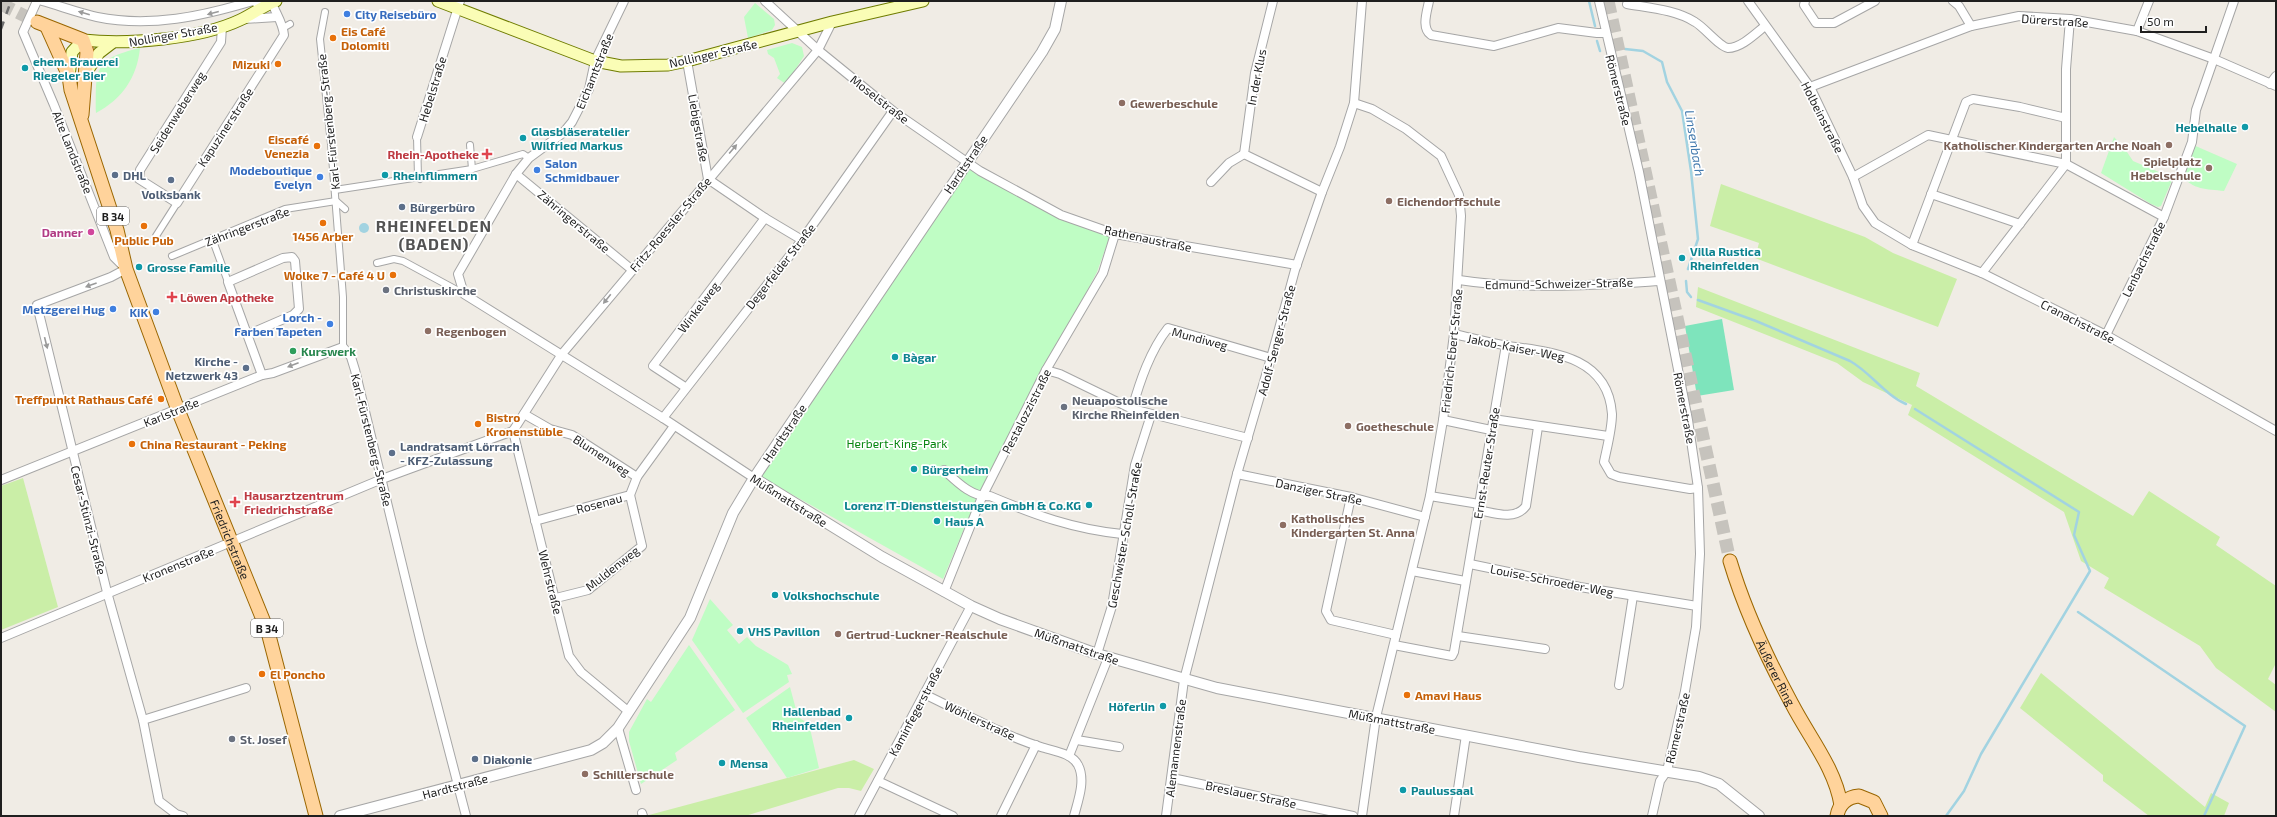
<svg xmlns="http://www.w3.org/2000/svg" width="2277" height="817" font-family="'Exo 2',sans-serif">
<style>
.grass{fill:#caeea7}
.park{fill:#bffdc4}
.pitch{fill:#7ee4bc}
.water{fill:#a2d3e1}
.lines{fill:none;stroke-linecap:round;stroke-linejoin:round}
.stream{stroke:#a2d3e1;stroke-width:2.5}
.primary-tunnel{stroke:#c6c3bd;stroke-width:13;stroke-dasharray:13 6;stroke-linecap:butt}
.pedestrian-casing{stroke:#a6a6a6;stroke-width:8}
.minor-casing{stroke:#a6a6a6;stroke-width:10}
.tertiary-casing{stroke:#a6a6a6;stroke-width:12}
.secondary-casing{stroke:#6f7c00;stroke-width:13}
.primary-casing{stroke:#9a6600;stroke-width:15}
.pedestrian{stroke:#fff;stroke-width:6}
.minor{stroke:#fff;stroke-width:8}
.tertiary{stroke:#fff;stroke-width:10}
.secondary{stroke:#fafdb6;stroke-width:11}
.primary{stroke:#ffd39b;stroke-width:13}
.rail{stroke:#6d6d6d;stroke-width:2.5;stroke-dasharray:8 8;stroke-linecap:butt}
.oneway{fill:#9a9a9a}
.shop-dot{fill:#3f7fe0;stroke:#fff;stroke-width:1.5}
.food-dot{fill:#e8710a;stroke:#fff;stroke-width:1.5}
.culture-dot{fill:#0f9aa8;stroke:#fff;stroke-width:1.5}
.education-dot{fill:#8d6e63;stroke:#fff;stroke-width:1.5}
.health-dot{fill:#e0444e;stroke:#fff;stroke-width:1.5}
.service-dot{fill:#5c6f8a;stroke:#fff;stroke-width:1.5}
.hotel-dot{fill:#d1479c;stroke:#fff;stroke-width:1.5}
.worship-dot{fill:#6b7280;stroke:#fff;stroke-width:1.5}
.leisure-dot{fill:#2e9e5b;stroke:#fff;stroke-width:1.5}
.labels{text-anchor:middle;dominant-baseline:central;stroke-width:3.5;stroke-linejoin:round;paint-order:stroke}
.shield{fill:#fff;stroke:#626262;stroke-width:1}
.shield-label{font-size:11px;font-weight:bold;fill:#1f1f1f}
.shop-label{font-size:12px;font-weight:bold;fill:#366cbe;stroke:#fff;text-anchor:end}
.street-label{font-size:12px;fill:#1f1f1f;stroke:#fff}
.food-label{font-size:12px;font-weight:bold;fill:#c56008;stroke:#fff;text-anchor:start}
.culture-label{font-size:12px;font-weight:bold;fill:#0d838f;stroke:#fff;text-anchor:start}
.education-label{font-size:12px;font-weight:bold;fill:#785e54;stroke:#fff;text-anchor:start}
.health-label{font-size:12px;font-weight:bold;fill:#be3a42;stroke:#fff;text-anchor:start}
.service-label{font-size:12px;font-weight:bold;fill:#4e5e75;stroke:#fff;text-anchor:start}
.hotel-label{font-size:12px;font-weight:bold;fill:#b23c85;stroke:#fff;text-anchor:end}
.worship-label{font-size:12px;font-weight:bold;fill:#5b616d;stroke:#fff;text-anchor:start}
.leisure-label{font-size:12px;font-weight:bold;fill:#27864d;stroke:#fff;text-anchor:start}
.park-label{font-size:12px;fill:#05850e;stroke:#fff}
.water-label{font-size:13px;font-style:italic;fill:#4279ad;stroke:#fff}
.district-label{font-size:16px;font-weight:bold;letter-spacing:1px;fill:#525252;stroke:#fff}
</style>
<rect width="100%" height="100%" fill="#f0ece5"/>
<g class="grass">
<path d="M1721,184L1865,237L1893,253L1957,279L1938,327L1755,258L1759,243L1710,226Z"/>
<path d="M1698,287L1920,373L1916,386L2133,516L2149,491L2220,537L2216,545L2276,586V663L2268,679L2276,685V712L2216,668L2200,646L2104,588L2109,578L2081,561L2064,512L1908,415L1912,405L1863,382L1837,363L1696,307Z"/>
<path d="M23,478L58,607L1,630V486Z"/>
<path d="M2041,673L2205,807L2211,793L2229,803L2224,816H2149L2103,781V775L2020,708Z"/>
<path d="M854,760L874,769L861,791L849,788H838L745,816L649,815Z"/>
</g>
<g class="park">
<path d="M755,3L774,19L775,25L772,30L748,38L744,17Z"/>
<path d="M792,43L802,47L804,56L786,84L777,78L780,74L774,58L768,54L767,50Z"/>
<path d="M140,48C137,78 122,99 96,113C96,69 93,59 140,48Z"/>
<path d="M2114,137L2125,149L2133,161L2173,178L2161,206L2158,207L2151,204L2101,173Z"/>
<path d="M2191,144L2237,164L2224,191C2207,189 2192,190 2182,175Z"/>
<path d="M967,168L1060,218L1110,236L1097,272L1067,329L1042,369L979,493L943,579L759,476Z"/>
<path d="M710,599L733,625L727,630L739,644L747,637L756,646L788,665L792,674L787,675L789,682L743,713L692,640Z"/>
<path d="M689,645L735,710L675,753L677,760L641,784L629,741V732L647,699L651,702Z"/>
<path d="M790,687L798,717L809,724L819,768L787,778L746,718Z"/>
</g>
<path class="pitch" d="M1722,319L1734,390L1697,396L1685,326Z"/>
<circle class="water" cx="364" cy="228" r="5"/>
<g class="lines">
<g class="stream">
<path d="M1589,1L1595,26"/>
<path d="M1597,41L1600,51"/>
<path d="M1625,49L1643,51L1662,62L1667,82L1682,111L1691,171L1698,239L1688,269"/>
<path d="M1686,281L1687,292L1691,297"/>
<path d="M1698,300L1756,321L1850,361C1870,372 1885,395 1906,404"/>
<path d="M1915,409L2079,512L2074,535L2090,571L1981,754L1964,791L1946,816"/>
<path d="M2078,612L2245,726L2204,816"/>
</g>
<g class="primary-tunnel">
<path d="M1608,1L1730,561"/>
<path d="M1,4L37,22"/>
</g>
<g class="pedestrian-casing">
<g id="pedestrian">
<path d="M325,12L320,39L331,144L343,297V347"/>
<path d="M283,28L290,24"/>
<path d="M417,137L418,177L420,179"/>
<path d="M470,145L472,169"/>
<path d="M335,190L472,169L523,154L529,158"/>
<path d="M156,236L177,203"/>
<path d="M212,238L228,282"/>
<path d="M172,256L285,209L336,201L345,209"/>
<path d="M377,263L394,259L403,261L464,294"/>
</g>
</g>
<g class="minor-casing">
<g id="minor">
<path d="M37,1L23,32L54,105L114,257L126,269L111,277L37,305L107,592L143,720L159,801L176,814L183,816"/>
<path d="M42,1C60,6 79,13 97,17C150,28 203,16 253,1L263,6"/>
<path d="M624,1L595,61L589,89L572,122L563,133L529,158L516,174L458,274L464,294L663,418L754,478"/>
<path d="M765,1L818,50L893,111L980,171L1061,215L1115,234L1297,265"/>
<path d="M1273,1L1255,73L1244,154L1322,192"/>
<path d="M1429,1C1427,12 1421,28 1431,35L1494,46L1558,28L1597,33H1605"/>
<path d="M1599,1L1639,172L1688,420L1698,488L1700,554L1696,627L1685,691L1667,771L1660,781L1652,816"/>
<path d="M1748,1L1810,87L1853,177L1863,206L1875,223L1912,245L1982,273L2106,335L2276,431"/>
<path d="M1805,1L1804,5L1816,23H1834L1875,1"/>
<path d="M1953,1L1959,6L1971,26"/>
<path d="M1627,4C1650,8 1676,10 1695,22C1704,27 1720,47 1728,48C1741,48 1755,34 1765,26"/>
<path d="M245,19L277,17"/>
<path d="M222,27L221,42L140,170L139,179L177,203L284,35C283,23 276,14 272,3"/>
<path d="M2137,31L2149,1"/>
<path d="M687,61L708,179L765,218L802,240"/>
<path d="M2270,84L2276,76"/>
<path d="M1810,87L1971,26L2019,16L2070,19L2137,31L2214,59L2276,86"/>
<path d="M1354,103L1372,109L1406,129L1441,156L1459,195L1461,216L1454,334L1443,420L1430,496L1376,717L1362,816"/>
<path d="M417,137L460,1"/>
<path d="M516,174L631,269"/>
<path d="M1853,177L1928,135L2066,164L2164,217L2106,335"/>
<path d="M1211,182L1229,163L1244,154"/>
<path d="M1931,194L2020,224"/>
<path d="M2164,217L2192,142L2196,110L2234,1"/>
<path d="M1912,245L1966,102L1973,99L2020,107L2066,118"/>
<path d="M1982,273L2066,164V69L2070,19"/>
<path d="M1459,280C1524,290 1593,285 1659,281"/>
<path d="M1454,334C1472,338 1490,343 1508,346C1552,352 1608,356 1612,414C1612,429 1607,447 1604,462L1611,474L1619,477L1690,489L1698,488"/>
<path d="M247,335L293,315L299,309L295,261L292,257L283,258L228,282L262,375"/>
<path d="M1046,370L1060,374L1132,409L1248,438"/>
<path d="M685,387L653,366L765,218"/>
<path d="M1132,409C1140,381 1150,351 1168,328L1271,358"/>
<path d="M524,414L550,429L572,435L637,477"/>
<path d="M663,418L802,240L893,111"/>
<path d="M1493,419L1608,436"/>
<path d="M1443,420L1491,430"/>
<path d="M513,431L562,354L818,50L832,22"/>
<path d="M513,431L569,656L581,672L628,711"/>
<path d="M944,470C956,481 972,498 990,496C1035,515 1073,529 1122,534"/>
<path d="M1237,474L1351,497L1425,517"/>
<path d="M1,480L262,375L273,373L343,347L351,357L355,370L421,643L466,816"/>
<path d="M1430,496L1479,504"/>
<path d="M1351,497L1326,611L1331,620L1396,635"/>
<path d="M1478,510C1494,513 1515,521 1526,506L1538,427"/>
<path d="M535,521L630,495L637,477L674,426"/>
<path d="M1470,564L1580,587L1697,606"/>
<path d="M1412,571L1465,581"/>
<path d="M944,592L982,497L1046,370L1103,273L1115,234"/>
<path d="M556,598L588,590L642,546L630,495"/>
<path d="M1458,636L1545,649"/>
<path d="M1,638L382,479L513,431"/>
<path d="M1394,645L1452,656L1454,652L1506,345"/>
<path d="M1097,654L1112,606L1135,465L1151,415"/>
<path d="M1619,685L1633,596"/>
<path d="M924,694C962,712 1002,735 1041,747C1053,751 1072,753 1078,765C1086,780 1078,801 1074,816"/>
<path d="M143,720L246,688"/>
<path d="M618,728L636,790"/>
<path d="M1077,740L1119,747"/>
<path d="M1069,756L1108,658"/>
<path d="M1172,778L1353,816"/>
<path d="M878,781L953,816"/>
<path d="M642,813L643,816"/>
<path d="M859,816L971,606"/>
<path d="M1001,816L1036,745"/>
<path d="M1166,816L1184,680L1237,474L1271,358L1295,270L1322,192L1340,147L1354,103L1362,1"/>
<path d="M1454,816L1466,735"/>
</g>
</g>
<g class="tertiary-casing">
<g id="tertiary">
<path d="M754,478L882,557L971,606L1000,619L1097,654L1217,688L1579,757L1699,777L1719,784L1759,816"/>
<path d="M340,816L591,750L603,743L618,728L690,618L733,513L754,478L1042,52L1055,29L1061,1"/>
</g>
</g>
<g class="secondary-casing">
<g id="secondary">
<path d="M438,1L595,61L621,66L668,65L687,61L832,22L923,1"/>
<path d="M86,73L99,53L112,43"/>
<path d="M69,76L72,52L83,40C127,45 200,39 240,20C253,14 263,6 276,1"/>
</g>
</g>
<g class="primary-casing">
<g id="primary">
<path d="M37,22L83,40L87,52L82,115"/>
<path id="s1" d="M47,27L69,76L71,90L117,230L126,269L178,410L268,632L316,816"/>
<path id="s2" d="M1730,561C1745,611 1767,658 1792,704C1809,737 1835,768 1841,805"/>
<path d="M1837,816C1839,804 1847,797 1859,796L1874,802L1881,816"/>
</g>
</g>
<use href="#pedestrian" class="pedestrian"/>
<use href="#minor" class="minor"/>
<use href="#tertiary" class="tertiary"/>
<use href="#secondary" class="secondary"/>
<use href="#primary" class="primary"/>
<path class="rail" d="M1,29L11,1"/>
</g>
<defs><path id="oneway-solid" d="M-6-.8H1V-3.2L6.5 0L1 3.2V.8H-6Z"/></defs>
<g class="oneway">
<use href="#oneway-solid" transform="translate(84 13) rotate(-164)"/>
<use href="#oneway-solid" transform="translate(213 13) rotate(165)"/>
<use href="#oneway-solid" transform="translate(733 149) rotate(-50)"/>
<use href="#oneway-solid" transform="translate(91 285) rotate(160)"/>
<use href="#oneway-solid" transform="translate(607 299) rotate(129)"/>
<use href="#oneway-solid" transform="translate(46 343) rotate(76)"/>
<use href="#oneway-solid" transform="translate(293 365) rotate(159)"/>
</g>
<g class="shop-dot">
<circle cx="347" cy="14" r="4"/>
<circle cx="537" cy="170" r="4"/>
<circle cx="320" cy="177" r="4"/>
<circle cx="113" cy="309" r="4"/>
<circle cx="156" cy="312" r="4"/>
<circle cx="330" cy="324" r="4"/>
</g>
<g class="food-dot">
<circle cx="333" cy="38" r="4"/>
<circle cx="278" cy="64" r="4"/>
<circle cx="317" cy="146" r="4"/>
<circle cx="323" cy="223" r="4"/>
<circle cx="144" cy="226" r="4"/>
<circle cx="393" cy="275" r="4"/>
<circle cx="161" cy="399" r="4"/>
<circle cx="478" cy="424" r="4"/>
<circle cx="132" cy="444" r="4"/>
<circle cx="262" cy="674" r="4"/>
<circle cx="1407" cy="695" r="4"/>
</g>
<g class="culture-dot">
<circle cx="25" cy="68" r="4"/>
<circle cx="2245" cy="127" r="4"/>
<circle cx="523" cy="138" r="4"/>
<circle cx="385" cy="175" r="4"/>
<circle cx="1682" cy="258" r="4"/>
<circle cx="139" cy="267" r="4"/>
<circle cx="895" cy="357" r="4"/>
<circle cx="914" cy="469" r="4"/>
<circle cx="1089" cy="505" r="4"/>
<circle cx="937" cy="521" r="4"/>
<circle cx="775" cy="595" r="4"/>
<circle cx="740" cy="631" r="4"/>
<circle cx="1163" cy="706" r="4"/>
<circle cx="849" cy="718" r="4"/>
<circle cx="722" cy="763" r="4"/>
<circle cx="1403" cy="790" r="4"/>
</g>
<g class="education-dot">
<circle cx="1122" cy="103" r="4"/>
<circle cx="2169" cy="145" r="4"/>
<circle cx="2209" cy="168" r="4"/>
<circle cx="1389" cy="201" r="4"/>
<circle cx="428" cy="331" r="4"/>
<circle cx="1348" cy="426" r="4"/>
<circle cx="1283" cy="525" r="4"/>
<circle cx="838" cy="634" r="4"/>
<circle cx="585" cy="774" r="4"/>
</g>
<g class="health-dot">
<path d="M485 148h4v4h4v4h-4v4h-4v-4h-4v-4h4z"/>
<path d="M170 291h4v4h4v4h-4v4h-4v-4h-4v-4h4z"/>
<path d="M233 496h4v4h4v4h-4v4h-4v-4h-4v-4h4z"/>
</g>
<g class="service-dot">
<circle cx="115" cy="175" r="4"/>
<circle cx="171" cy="180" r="4"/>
<circle cx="402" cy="207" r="4"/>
<circle cx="246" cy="368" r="4"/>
<circle cx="392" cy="453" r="4"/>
<circle cx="475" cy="759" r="4"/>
</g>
<circle class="hotel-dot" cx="91" cy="232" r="4"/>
<g class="worship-dot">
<circle cx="386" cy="290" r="4"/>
<circle cx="1064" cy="407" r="4"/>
<circle cx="232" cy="739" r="4"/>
</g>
<circle class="leisure-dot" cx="293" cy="351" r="4"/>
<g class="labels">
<g class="shield">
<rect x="97" y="207" width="32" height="18" rx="3"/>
<rect x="251" y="619" width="32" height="18" rx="3"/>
</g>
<g class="shield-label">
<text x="113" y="216">B 34</text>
<text x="267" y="628">B 34</text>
</g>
<g class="shop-label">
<text x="355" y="14" text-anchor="start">City Reisebüro</text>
<text x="545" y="163" text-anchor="start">Salon<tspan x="545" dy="14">Schmidbauer</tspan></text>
<text x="312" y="170">Modeboutique<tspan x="312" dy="14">Evelyn</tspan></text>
<text x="105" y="309">Metzgerei Hug</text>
<text x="148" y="312">KiK</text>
<text x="322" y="317">Lorch -<tspan x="322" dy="14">Farben Tapeten</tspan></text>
</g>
<g class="street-label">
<text transform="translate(2055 20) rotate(4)">Dürerstraße</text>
<text transform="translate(173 34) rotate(-10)">Nollinger Straße</text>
<text transform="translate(713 53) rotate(-13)">Nollinger Straße</text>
<text transform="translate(594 71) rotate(-68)">Eichamtstraße</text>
<text transform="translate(1256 77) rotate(-79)">In der Klus</text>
<text transform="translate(432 89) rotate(-73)">Hebelstraße</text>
<text transform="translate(1619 90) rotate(76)">Römerstraße</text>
<text transform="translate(880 99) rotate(38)">Moselstraße</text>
<text transform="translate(177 112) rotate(-58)">Seidenweberweg</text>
<text transform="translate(1823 117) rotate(63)">Holbeinstraße</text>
<text transform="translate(328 122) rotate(-96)">Karl-Fürstenberg-Straße</text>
<text transform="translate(225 127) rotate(-57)">Kapuzinerstraße</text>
<text transform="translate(699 128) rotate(80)">Liebigstraße</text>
<text transform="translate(73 152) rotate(68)">Alte Landstraße</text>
<text transform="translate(965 164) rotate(-56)">Hardtstraße</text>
<text transform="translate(574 221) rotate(40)">Zähringerstraße</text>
<text transform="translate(670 224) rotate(-50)">Fritz-Roessler-Straße</text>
<text transform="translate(247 226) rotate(-21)">Zähringerstraße</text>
<text transform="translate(1148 238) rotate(12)">Rathenaustraße</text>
<text transform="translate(2143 259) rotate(-64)">Lenbachstraße</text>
<text transform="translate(780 266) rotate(-52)">Degerfelder Straße</text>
<text transform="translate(1559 283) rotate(-1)">Edmund-Schweizer-Straße</text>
<text transform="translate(698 307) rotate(-53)">Winkelweg</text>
<text transform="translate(2078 321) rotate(27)">Cranachstraße</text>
<text transform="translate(1200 338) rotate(15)">Mundiweg</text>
<text transform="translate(1276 340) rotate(-75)">Adolf-Senger-Straße</text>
<text transform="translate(1516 347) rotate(11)">Jakob-Kaiser-Weg</text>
<text transform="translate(1451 351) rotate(-84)">Friedrich-Ebert-Straße</text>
<text transform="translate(1685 408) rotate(79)">Römerstraße</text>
<text transform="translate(1026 411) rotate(-63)">Pestalozzistraße</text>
<text transform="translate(171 412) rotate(-22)">Karlstraße</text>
<text transform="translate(784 433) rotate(-56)">Hardtstraße</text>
<text transform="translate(372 440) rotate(76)">Karl-Fürstenberg-Straße</text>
<text transform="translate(602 455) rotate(33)">Blumenweg</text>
<text transform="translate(1486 463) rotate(-81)">Ernst-Reuter-Straße</text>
<text transform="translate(1319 491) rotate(12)">Danziger Straße</text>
<text transform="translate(789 500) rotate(32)">Müßmattstraße</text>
<text transform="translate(599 503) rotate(-15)">Rosenau</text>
<text transform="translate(89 520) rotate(76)">Cesar-Stünzi-Straße</text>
<text transform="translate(1124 535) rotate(-80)">Geschwister-Scholl-Straße</text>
<text stroke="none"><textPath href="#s1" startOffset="545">Friedrichstraße</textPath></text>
<text transform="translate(178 564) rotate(-22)">Kronenstraße</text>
<text transform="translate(612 568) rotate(-38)">Muldenweg</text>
<text transform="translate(1552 580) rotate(11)">Louise-Schroeder-Weg</text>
<text transform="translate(551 582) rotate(76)">Wehrstraße</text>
<text transform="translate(1077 646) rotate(19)">Müßmattstraße</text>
<text stroke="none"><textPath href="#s2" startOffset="121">Äußerer Ring</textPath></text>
<text transform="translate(915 711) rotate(-62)">Kaminfegerstraße</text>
<text transform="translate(980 720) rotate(25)">Wöhlerstraße</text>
<text transform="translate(1392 721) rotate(11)">Müßmattstraße</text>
<text transform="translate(1677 728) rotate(-77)">Römerstraße</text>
<text transform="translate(1175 748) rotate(-83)">Alemannenstraße</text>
<text transform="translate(455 786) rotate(-15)">Hardtstraße</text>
<text transform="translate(1251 794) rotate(12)">Breslauer Straße</text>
</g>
<g class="food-label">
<text x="341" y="31">Eis Café<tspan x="341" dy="14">Dolomiti</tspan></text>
<text x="270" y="64" text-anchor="end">Mizuki</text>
<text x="309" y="139" text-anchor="end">Eiscafé<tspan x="309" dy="14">Venezia</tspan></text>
<text x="323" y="236" text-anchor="middle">1456 Arber</text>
<text x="144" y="240" text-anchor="middle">Public Pub</text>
<text x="385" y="275" text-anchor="end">Wolke 7 - Café 4 U</text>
<text x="153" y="399" text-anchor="end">Treffpunkt Rathaus Café</text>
<text x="486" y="417">Bistro<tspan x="486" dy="14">Kronenstüble</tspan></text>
<text x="140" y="444">China Restaurant - Peking</text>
<text x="270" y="674">El Poncho</text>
<text x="1415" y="695">Amavi Haus</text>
</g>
<g class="culture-label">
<text x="33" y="61">ehem. Brauerei<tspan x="33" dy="14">Riegeler Bier</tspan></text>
<text x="2237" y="127" text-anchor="end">Hebelhalle</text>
<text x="531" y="131">Glasbläseratelier<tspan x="531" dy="14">Wilfried Markus</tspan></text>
<text x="393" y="175">Rheinflimmern</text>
<text x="1690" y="251">Villa Rustica<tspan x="1690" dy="14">Rheinfelden</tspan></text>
<text x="147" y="267">Grosse Familie</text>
<text x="903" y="357">Bàgar</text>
<text x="922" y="469">Bürgerheim</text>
<text x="1081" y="505" text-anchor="end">Lorenz IT-Dienstleistungen GmbH &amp; Co.KG</text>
<text x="945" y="521">Haus A</text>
<text x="783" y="595">Volkshochschule</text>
<text x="748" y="631">VHS Pavillon</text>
<text x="1155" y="706" text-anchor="end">Höferlin</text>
<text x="841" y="711" text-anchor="end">Hallenbad<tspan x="841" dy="14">Rheinfelden</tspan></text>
<text x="730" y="763">Mensa</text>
<text x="1411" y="790">Paulussaal</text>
</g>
<g class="education-label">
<text x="1130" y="103">Gewerbeschule</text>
<text x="2161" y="145" text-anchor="end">Katholischer Kindergarten Arche Noah</text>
<text x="2201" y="161" text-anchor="end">Spielplatz<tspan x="2201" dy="14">Hebelschule</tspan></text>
<text x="1397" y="201">Eichendorffschule</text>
<text x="436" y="331">Regenbogen</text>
<text x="1356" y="426">Goetheschule</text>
<text x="1291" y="518">Katholisches<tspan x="1291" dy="14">Kindergarten St. Anna</tspan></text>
<text x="846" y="634">Gertrud-Luckner-Realschule</text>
<text x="593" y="774">Schillerschule</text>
</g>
<g class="health-label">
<text x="479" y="154" text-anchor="end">Rhein-Apotheke</text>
<text x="180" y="297">Löwen Apotheke</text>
<text x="244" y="495">Hausarztzentrum<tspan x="244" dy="14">Friedrichstraße</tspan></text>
</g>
<g class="service-label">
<text x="123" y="175">DHL</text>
<text x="171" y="194" text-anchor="middle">Volksbank</text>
<text x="410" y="207">Bürgerbüro</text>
<text x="238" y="361" text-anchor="end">Kirche -<tspan x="238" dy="14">Netzwerk 43</tspan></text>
<text x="400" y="446">Landratsamt Lörrach<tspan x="400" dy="14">- KFZ-Zulassung</tspan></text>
<text x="483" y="759">Diakonie</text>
</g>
<g class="hotel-label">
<text x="83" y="232">Danner</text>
</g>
<g class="worship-label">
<text x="394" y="290">Christuskirche</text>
<text x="1072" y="400">Neuapostolische<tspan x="1072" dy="14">Kirche Rheinfelden</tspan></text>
<text x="240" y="739">St. Josef</text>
</g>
<g class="leisure-label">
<text x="301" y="351">Kurswerk</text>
</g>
<g class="park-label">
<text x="897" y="443">Herbert-King-Park</text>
</g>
<g class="water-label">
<text transform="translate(1695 143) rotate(81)">Linsenbach</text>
</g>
<g class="district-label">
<text x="434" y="225">RHEINFELDEN<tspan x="434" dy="18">(BADEN)</tspan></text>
</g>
</g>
<rect width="2277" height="817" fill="none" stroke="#1f1f1f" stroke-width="4"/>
<path d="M2141 26v6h65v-6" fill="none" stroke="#1f1f1f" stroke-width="2"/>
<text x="2147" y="26" font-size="12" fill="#1f1f1f" stroke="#ffffff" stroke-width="3" paint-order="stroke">50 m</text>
</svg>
